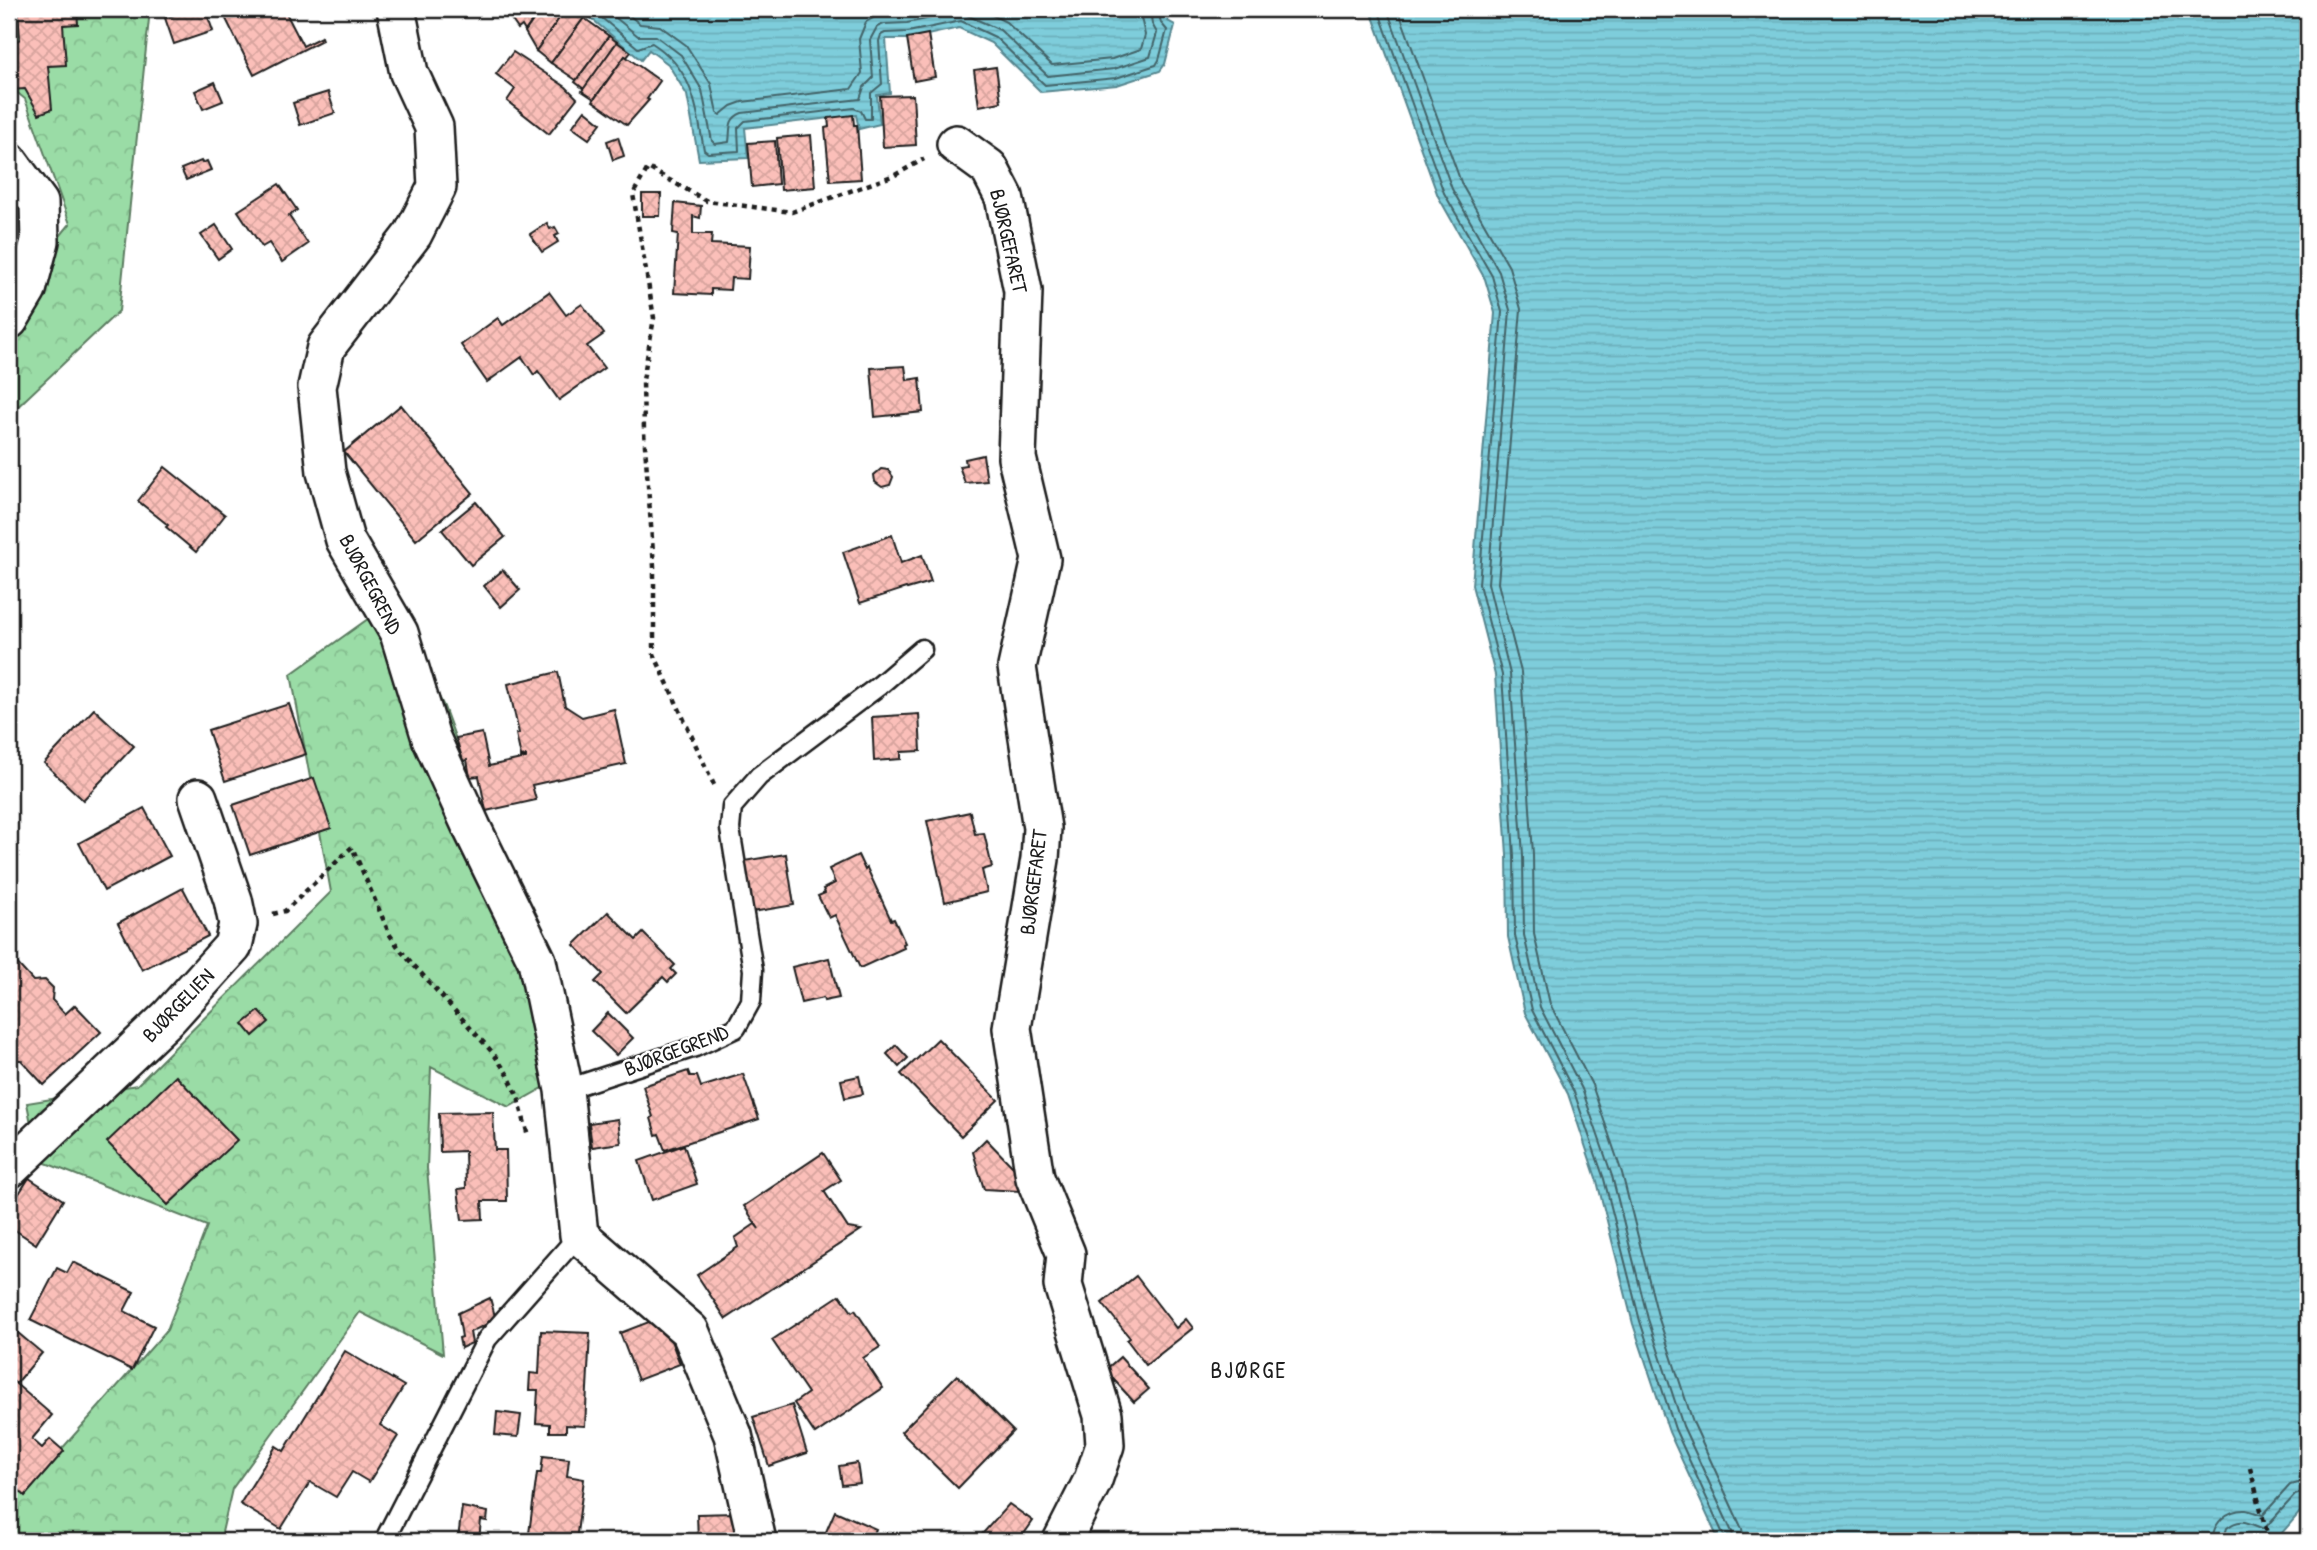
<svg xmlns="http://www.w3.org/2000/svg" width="2317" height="1550" font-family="'Patrick Hand',sans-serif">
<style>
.forest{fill:url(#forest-crowns);stroke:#5b7c61;stroke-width:2}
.water{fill:url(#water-rules);stroke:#57868f;stroke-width:2}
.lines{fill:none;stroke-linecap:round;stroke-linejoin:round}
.shore{stroke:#436368;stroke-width:2}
.building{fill:url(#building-cross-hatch);stroke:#1c1c1c;stroke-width:2}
.lane-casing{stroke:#1c1c1c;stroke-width:23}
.street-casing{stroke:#1c1c1c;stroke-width:42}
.path{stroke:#1c1c1c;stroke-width:4.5;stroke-dasharray:5 5;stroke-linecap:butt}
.lane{stroke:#fff;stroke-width:18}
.street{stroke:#fff;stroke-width:37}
.labels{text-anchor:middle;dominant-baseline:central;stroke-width:5;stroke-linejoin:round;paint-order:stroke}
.street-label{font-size:21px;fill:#1c1c1c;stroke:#fff}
.neighbourhood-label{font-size:23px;letter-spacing:2px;fill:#1c1c1c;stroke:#fff}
</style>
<defs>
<pattern id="forest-crowns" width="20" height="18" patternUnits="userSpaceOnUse" patternTransform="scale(1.75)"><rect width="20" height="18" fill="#9adca6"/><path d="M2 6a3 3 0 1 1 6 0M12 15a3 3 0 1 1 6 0" fill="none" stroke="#84bc8e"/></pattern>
<pattern id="water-rules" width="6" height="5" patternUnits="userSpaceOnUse" patternTransform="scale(1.75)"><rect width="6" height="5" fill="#7ecddb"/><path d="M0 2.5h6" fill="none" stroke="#6cafbb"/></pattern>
<pattern id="building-cross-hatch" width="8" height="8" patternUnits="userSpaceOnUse" patternTransform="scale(1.75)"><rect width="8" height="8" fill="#fbbfb9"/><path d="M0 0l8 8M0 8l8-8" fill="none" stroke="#d7a49e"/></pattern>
</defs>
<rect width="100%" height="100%" fill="#fff"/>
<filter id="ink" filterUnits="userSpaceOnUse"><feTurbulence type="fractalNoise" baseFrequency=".0143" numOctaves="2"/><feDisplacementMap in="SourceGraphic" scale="14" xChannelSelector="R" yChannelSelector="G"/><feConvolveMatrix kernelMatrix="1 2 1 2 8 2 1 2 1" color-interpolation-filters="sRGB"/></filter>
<g filter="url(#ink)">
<g class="forest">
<path d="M9,9H150L119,311L9,415V298L70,224L25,99L9,86Z"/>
<path d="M393,601L444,707L496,848L557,1080L509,1107L431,1067L427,1168L443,1354L360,1312L232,1489L220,1541H9V1501L37,1477L167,1330L207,1226L38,1160L27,1103L137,1085L331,892L291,674Z"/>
</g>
<g class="water">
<path d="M580,9H1165L1168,21L1175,25L1165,64L1160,71L1117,85L1041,92L991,43L959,28L909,39H886L890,93L877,95L880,124L859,129L856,115L745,128L748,158L699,160L687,95L668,64L649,50L641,60Z"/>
<path d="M1368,9H2308V1503L2275,1541C2258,1541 2245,1536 2229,1541H1719L1669,1432L1633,1324L1597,1181L1568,1094L1525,1013L1508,937L1507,855L1495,675L1472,585L1495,313L1485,279L1438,196L1371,11Z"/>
</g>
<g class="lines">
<g class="shore">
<path d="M591,9L638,48L652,43C694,70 696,106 704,150L708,153L739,151L738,128L745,121L854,108L861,111L865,119H871V93L882,84L879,41L881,35L885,33L908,32L961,21L995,37L1045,85L1116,78L1156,65L1159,60L1167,30L1161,23L1158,9"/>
<path d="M605,9L638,36H656L681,55L702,90L712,141L715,144L729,142C731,129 727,119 742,113L860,99L864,87L873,78L870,40L877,27L884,24L907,23L960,12L1000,30L1048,76L1114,69L1150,57L1157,33L1152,24L1150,9"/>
<path d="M621,9L640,24L660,26L686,45L711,84L717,113L720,115L731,106L742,102L851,89L862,73L859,39L866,22L880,14L906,12L922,9"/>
<path d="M980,9L1006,22L1052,65L1112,59L1141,49L1145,35L1139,9"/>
<path d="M1378,9L1444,193L1492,276L1502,312L1479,584L1502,675L1514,855L1515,936L1532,1010L1574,1092L1604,1179L1640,1321L1675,1429L1724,1536L1725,1541"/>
<path d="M1387,9L1452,189L1499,272L1510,310L1488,583L1510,674L1523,855L1524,935L1540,1007L1582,1089L1612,1176L1648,1319L1683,1426L1732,1532L1734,1541"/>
<path d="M1398,9L1462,185L1509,267L1521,309L1498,583L1521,672L1533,854L1534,934L1550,1004L1592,1085L1622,1173L1658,1316L1693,1422L1742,1529L1744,1541"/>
<path d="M2212,1541C2213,1523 2227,1509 2246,1510C2252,1511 2258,1514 2263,1515L2290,1485L2308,1480"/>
<path d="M2223,1541L2227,1528C2241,1516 2250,1524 2264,1529L2295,1495L2308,1491"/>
</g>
</g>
<g class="building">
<path d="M18,9H77L78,24L63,25L66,65L48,66L52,109L39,114L25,89L9,90V46L20,39Z"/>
<path d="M193,9H205L213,31L174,44L165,18Z"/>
<path d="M221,9H284L303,46L321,37L322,40L254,75Z"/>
<path d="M521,9H541L525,31L522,26L518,29L511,19L517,16Z"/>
<path d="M541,9H566L536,51L525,32Z"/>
<path d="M566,9H571L584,18L551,63L536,51Z"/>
<path d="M584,18L609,36L576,80L551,63Z"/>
<path d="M928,34L935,77L914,81L907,38Z"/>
<path d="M609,36L617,42L584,89L575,82Z"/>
<path d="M617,42L631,52L627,57L625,56L594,99L582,91Z"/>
<path d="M513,52L566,87L577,98L549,134L507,101L515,89L496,74Z"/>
<path d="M625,56L660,81L647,99L649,100L627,125L593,101Z"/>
<path d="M996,67L1001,102L979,106L974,70Z"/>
<path d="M215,82L223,101L203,109L195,91Z"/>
<path d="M328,92L335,113L300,125L293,103Z"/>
<path d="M913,95L916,145L883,147L880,96Z"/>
<path d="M585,110L601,123L589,139L572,127Z"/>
<path d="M853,115L854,125H857L861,179L830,181L825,128L829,127L828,118Z"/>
<path d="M811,135L815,187L781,190L777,138Z"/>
<path d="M618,137L624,156L613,160L607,141Z"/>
<path d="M775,141L778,184L752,187L748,143Z"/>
<path d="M201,161L202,163L207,161L211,170L186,180L181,169Z"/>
<path d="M279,184L297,210L289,216L308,244L282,262L269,243L262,247L238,211Z"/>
<path d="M642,194H661L660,216H642Z"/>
<path d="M675,203L701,206L700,218L693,216V234H712L711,244L750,246L748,279L731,278L730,290L711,289V295L674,293L678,234L673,233Z"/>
<path d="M547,223L550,229L555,227L559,234L555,236L558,242L542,252L530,234Z"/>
<path d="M216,225L232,249L218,259L201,235Z"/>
<path d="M549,292L566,315L582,304L604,334L587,346L604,368L559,400L538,371L534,375L522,357L487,382L461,345L498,318L503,325Z"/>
<path d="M905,366L907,380L920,378L923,412L875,417L871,368Z"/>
<path d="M401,405L473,493L416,540L344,452Z"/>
<path d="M983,455L987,481L965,483L959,466L966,465L965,459Z"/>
<path d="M165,467L225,515L196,552L166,527L168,525L138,501Z"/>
<path d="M881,469L888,470L893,477L890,485L882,487L875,482L874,475Z"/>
<path d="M476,502L505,537L471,565L442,530Z"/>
<path d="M892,535L901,563L922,555L931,582L907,589L906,588L860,603L843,552Z"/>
<path d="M503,570L520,590L501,607L484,586Z"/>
<path d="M558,672L565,706L582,717L614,709L626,764L532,785L536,800L486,811L479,776L470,777L467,760L463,761L456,738L482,733L489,766L526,758V756L521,757L516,734L519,733L508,684Z"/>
<path d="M289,704L306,754L225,781L208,730Z"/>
<path d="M94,709L134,746L83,800L44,763Z"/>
<path d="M919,714L921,751L901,752V759L874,761L872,717Z"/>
<path d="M314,778L331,828L250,855L233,805Z"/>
<path d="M144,808L170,856L104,891L79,843Z"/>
<path d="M970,812L975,834L984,833L992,867L982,870L987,892L945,902L927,821Z"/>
<path d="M786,854L794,905L752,912L744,861Z"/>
<path d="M858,855L865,870L867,868L891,920L894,919L905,943L903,944L904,948L860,968L835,915L829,918L818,896L825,893L823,889L835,883L829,869Z"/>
<path d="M183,888L208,936L142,970L118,923Z"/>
<path d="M608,912L636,940L643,933L675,965L671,969L676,974L668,982L663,977L626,1013L595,982L603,974L574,945Z"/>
<path d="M829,958L839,998L824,1001L823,998L801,1003L792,967Z"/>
<path d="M14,960L33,981L45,980L53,988L52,1000L65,1014L75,1005L101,1032L44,1085L21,1060H9V965Z"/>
<path d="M259,1011L269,1022L253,1036L243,1024Z"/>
<path d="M608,1013L633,1038L616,1055L591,1031Z"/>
<path d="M938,1039L998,1100L961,1136L901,1074Z"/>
<path d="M896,1045L908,1058L899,1067L887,1054Z"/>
<path d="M688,1071L690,1076H697L701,1087L743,1074L759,1119L665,1150L659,1134L656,1135L651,1118L653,1117L643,1086Z"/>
<path d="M176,1076L237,1140L168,1205L107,1142Z"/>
<path d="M859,1076L863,1094L845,1098L841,1080Z"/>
<path d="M493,1112L495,1150H506L507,1201H482L483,1219L462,1220L458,1189L466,1188L465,1151L440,1152L439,1113Z"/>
<path d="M618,1119L621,1143L592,1147L589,1123Z"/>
<path d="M986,1139L1014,1168L1020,1191L984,1189L973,1152Z"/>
<path d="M684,1145L697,1184L652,1200L639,1161Z"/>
<path d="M823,1153L841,1180L824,1191L848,1228L861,1230L726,1319L697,1275L738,1247L735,1238L755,1224L759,1229L744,1206Z"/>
<path d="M29,1178L63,1200L36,1244L9,1226V1209Z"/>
<path d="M73,1262L134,1292L124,1311L154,1326L132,1370L30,1320L57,1268L67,1273Z"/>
<path d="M1136,1276L1176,1328L1186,1319L1193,1328L1146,1365L1127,1340L1130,1338L1102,1303Z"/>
<path d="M840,1295L852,1312L855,1310L880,1347L863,1358L883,1388L815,1434L794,1403L808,1393L772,1340Z"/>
<path d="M490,1298L496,1320L470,1332L472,1343L461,1348L459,1338L462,1337L458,1313Z"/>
<path d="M662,1317L680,1364L638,1380L620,1333Z"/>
<path d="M11,1327L42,1353L16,1384L9,1378V1330Z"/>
<path d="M541,1331L590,1333L585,1426L566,1425V1432H550V1424L536,1423L538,1390H529L530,1373L539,1374Z"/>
<path d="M345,1351L404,1386L380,1425L398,1436L369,1482L352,1472L336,1497L310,1482L281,1529L240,1504L276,1446L284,1451Z"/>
<path d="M1120,1357L1149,1389L1134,1402L1105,1370Z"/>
<path d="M957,1375L1013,1431L958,1488L901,1432Z"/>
<path d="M9,1378L52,1415L32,1439L42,1448L50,1439L64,1451L25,1496L9,1481Z"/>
<path d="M792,1405L807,1453L769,1466L753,1417Z"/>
<path d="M497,1412L521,1415L518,1437L495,1435Z"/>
<path d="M543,1456L569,1459L567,1476L584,1479L576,1541H528L537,1473H541Z"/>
<path d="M857,1463L860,1483L842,1485L839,1466Z"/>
<path d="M1009,1504L1033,1521L1019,1541H976Z"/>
<path d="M462,1507L488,1512L487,1521L481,1520L479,1541L458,1539Z"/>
<path d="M835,1511L876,1529L871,1541H822Z"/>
<path d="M735,1513L736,1541H698L697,1514Z"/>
<path d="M623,1535L669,1541H622Z"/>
</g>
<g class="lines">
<g class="lane-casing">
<g id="lane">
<path d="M564,1090L695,1047L736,1028L751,1001L753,970L730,829L732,807L759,776L880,685L922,649"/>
<path d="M384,1541L487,1339L579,1235"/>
</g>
</g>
<g class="street-casing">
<g id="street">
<path d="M396,9L409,73L434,127L437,187L413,234L326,347L317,387L326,472L345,540L399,633L431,738L472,828L537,961L564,1090L579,1235L690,1331L733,1435L757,1541"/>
<path d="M956,144L989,168L1004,197L1023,291L1017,458L1041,559L1017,667L1042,828L1040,859L1012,1028L1035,1178L1066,1254L1063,1285L1103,1415L1105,1445L1093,1480L1062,1541"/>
<path d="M9,162L39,203L40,241L27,290L9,320"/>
<path d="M9,1169L169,1017L233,946L238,924L233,900L198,798"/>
</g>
</g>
<g class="path">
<path d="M714,785L654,654V566L644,432L643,380L654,318L633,194L648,168L707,201L792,212L895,175L924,159"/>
<path d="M273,914L285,911L352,847L390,935L401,951L493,1053L508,1075L518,1097L528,1136"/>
<path d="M2250,1468L2269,1541"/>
</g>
<use href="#lane" class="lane"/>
<use href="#street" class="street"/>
</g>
</g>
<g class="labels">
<g class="street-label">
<text transform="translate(1009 241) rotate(77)">BJØRGEFARET</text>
<text transform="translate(371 584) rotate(62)">BJØRGEGREND</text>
<text transform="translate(1033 882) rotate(-83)">BJØRGEFARET</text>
<text transform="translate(178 1005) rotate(-46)">BJØRGELIEN</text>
<text transform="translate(676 1050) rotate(-21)">BJØRGEGREND</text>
</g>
<g class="neighbourhood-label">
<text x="1249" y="1369">BJØRGE</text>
</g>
</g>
<rect width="2317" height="1550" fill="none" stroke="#fff" stroke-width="35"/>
<rect x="18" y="18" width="2282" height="1515" fill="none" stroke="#1c1c1c" stroke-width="2.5" filter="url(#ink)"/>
</svg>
